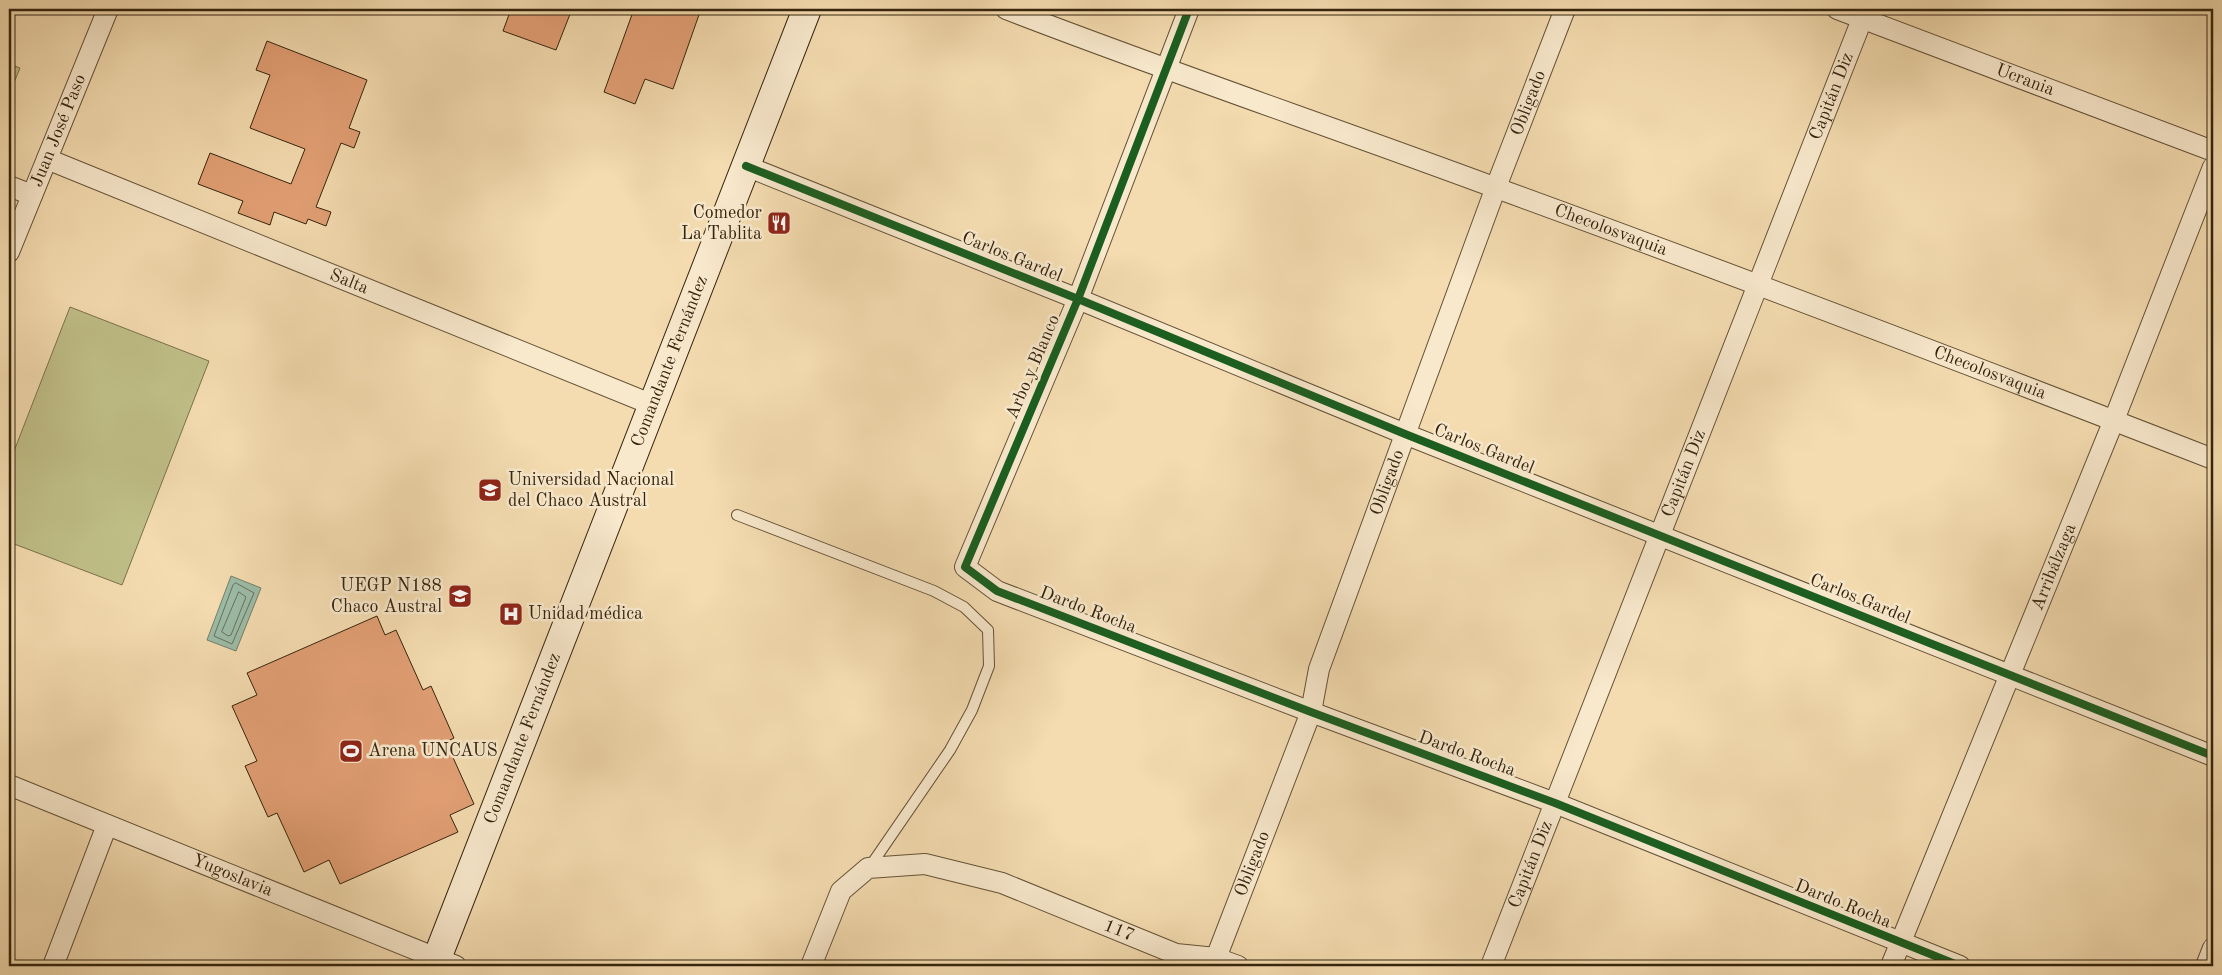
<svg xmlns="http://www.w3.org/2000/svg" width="2222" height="975" font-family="'Old Standard TT',serif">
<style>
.green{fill:#c0bf88;stroke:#7a724b}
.water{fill:#9cbca8;stroke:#737f6a}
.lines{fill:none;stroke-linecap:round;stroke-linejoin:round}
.shore{stroke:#68705b;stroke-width:1}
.building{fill:#e29f74;stroke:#35240e}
.lane-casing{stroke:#655236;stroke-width:12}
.street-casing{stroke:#655236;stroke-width:22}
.secondary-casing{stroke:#35240e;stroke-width:30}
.lane{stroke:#f8e8cc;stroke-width:10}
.street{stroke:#f8e8cc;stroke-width:20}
.secondary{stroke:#f8e8cc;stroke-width:28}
.cycleway-casing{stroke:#f8e8cc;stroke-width:11}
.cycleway{stroke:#1b5e20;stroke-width:8}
.labels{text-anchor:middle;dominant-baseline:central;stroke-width:5;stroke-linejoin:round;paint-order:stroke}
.street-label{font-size:18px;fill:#35240e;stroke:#f8e8cc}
.poi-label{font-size:18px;fill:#35240e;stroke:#f8e8cc;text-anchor:start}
</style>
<rect width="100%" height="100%" fill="#f4dcb0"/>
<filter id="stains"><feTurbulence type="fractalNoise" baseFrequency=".004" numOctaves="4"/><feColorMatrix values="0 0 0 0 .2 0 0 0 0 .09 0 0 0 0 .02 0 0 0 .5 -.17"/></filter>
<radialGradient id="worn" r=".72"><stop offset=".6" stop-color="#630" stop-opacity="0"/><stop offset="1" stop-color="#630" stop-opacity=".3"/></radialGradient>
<g class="green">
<path d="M9,64L20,68L9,95Z"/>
<path d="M70,307L209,361L122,585L9,542V464Z"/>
</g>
<path class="water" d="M231,576L261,588L236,651L207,640Z"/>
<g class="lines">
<g class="shore">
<path d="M236,583L254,593L232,644L214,636L233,585Z"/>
<path d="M239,592L246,597L231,635L228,636L222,632Z"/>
</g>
</g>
<g class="building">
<path d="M511,9H572L556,50L503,31Z"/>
<path d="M634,9H701L673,89L645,79L635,104L604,92Z"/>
<path d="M267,41L367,80L349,128L360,132L354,148L341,143L316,207L331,212L326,226L308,219L306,224L274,212L270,225L238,213L243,201L198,184L210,153L291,184L305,149L250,128L270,75L256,70Z"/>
<path d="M377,616L385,635L396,630L423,690L431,686L454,738L446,742L474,804L450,815L458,832L340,884L329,860L304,872L277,813L268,817L245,766L257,761L232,706L257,695L247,673Z"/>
</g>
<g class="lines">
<g class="lane-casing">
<path id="lane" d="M737,515L934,591L964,607L988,630L989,666L972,710L950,750L869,868"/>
</g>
<g class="street-casing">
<g id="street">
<path id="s1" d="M1006,9C1169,72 1335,128 1499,189C1738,276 1976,367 2213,459"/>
<path d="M1189,9L1078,299L965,567L997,591L1311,712L1555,803L1960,966"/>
<path id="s2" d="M1837,9L2213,151"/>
<path id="s3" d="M47,159L653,405"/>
<path d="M746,166L1078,299L1405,434L2213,756"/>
<path d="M9,186L32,195"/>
<path id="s4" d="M9,252L108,9"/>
<path id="s5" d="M9,785L456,966"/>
<path id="s6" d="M1216,958L1311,712L1319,669L1496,187L1565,9"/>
<path d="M53,966L107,825"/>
<path id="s7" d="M811,966L841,891L868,868L925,864L1002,883L1176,954L1216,958L1238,966"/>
<path id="s8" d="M1491,966L1866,9"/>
<path id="s9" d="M1891,966L2114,420L2213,167"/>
<path d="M2206,966L2213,948"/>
</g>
</g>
<g class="secondary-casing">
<g id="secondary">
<path id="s10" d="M434,966L807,9"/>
</g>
</g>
<use href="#lane" class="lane"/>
<use href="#street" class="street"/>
<use href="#secondary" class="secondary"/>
<g class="cycleway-casing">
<g id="cycleway">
<path d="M1189,9L1078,299L965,567L997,591L1311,712L1555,803L1960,966"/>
<path d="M746,166L1078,299L1405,434L2213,756"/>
</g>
</g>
<use href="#cycleway" class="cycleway"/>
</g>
<defs>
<g id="restaurant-square" transform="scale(1.25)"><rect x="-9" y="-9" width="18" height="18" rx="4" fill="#8f2418" stroke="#f8e8cc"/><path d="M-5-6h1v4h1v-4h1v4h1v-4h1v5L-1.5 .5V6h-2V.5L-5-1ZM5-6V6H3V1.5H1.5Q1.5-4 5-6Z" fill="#fff"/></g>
<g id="university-square" transform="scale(1.25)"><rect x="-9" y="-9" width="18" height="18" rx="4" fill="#8f2418" stroke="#f8e8cc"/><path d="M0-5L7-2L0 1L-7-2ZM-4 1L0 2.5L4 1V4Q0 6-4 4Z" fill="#fff"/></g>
<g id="school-square" transform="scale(1.25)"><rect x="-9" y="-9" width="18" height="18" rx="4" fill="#8f2418" stroke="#f8e8cc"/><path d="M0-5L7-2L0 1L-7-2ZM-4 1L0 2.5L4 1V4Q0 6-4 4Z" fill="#fff"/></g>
<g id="hospital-square" transform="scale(1.25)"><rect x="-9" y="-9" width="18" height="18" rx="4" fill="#8f2418" stroke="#f8e8cc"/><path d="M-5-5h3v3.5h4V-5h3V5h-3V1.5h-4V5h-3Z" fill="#fff"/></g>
<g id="stadium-square" transform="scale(1.25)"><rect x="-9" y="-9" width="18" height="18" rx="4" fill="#8f2418" stroke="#f8e8cc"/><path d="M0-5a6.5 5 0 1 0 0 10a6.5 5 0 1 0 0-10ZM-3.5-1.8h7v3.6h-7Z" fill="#fff"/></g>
</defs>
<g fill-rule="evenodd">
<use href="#restaurant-square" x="779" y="223"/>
<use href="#university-square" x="490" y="490"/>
<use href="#school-square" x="460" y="596"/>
<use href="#hospital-square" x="511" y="614"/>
<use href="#stadium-square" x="351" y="751"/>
</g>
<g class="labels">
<g class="street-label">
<text stroke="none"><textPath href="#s2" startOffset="201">Ucrania</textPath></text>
<text stroke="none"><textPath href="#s8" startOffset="934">Capitán Diz</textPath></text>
<text stroke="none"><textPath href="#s6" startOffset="911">Obligado</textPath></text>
<text stroke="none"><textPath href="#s4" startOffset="131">Juan José Paso</textPath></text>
<text stroke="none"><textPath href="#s1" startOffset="644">Checolosvaquia</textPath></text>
<text transform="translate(1012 257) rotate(22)">Carlos Gardel</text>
<text stroke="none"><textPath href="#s3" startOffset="326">Salta</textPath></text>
<text stroke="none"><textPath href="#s10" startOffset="649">Comandante Fernández</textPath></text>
<text transform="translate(1033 367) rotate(-67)">Arbo y Blanco</text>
<text stroke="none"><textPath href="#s1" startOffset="1049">Checolosvaquia</textPath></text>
<text transform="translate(1484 449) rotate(22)">Carlos Gardel</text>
<text stroke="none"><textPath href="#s8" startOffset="529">Capitán Diz</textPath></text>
<text stroke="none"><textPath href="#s6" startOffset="506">Obligado</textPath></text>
<text stroke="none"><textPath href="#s9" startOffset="431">Arribálzaga</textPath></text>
<text transform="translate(1860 599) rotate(22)">Carlos Gardel</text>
<text transform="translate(1088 610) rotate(21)">Dardo Rocha</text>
<text stroke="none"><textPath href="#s10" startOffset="244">Comandante Fernández</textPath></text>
<text transform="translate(1467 754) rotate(20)">Dardo Rocha</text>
<text stroke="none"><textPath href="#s6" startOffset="101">Obligado</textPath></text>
<text stroke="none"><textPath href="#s8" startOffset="109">Capitán Diz</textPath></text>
<text stroke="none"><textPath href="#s5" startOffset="241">Yugoslavia</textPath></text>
<text transform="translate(1843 904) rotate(22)">Dardo Rocha</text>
<text stroke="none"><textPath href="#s7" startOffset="379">117</textPath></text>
</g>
<g class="poi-label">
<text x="762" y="213" text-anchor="end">Comedor<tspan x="762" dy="21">La Tablita</tspan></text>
<text x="508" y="480">Universidad Nacional<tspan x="508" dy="21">del Chaco Austral</tspan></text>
<text x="442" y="586" text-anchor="end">UEGP N188<tspan x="442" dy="21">Chaco Austral</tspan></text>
<text x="528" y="614">Unidad médica</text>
<text x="368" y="751">Arena UNCAUS</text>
</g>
</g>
<rect width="2222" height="975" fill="none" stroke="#f4dcb0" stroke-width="30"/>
<rect x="10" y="10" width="2202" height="955" fill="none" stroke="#35240e" stroke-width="2.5"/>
<rect x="15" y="15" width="2192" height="945" fill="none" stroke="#35240e"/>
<rect width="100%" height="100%" filter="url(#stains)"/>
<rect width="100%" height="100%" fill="url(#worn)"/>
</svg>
